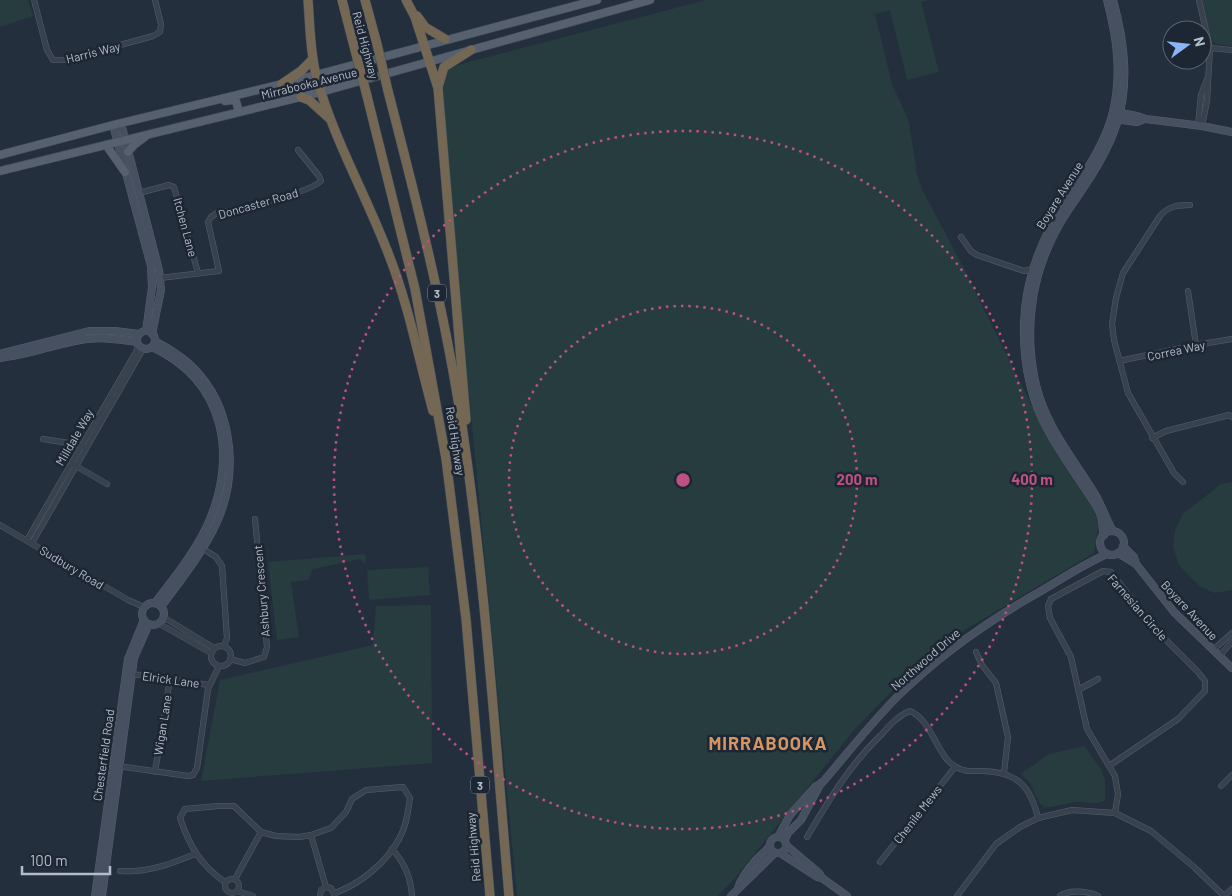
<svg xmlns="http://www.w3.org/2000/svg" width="1232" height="896" font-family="Barlow,sans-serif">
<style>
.green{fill:#263c3f}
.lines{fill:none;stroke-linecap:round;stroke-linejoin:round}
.street-casing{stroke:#565f6c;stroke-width:6}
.secondary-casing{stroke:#565f6c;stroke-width:8}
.primary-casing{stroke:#414a57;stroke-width:9}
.highway-casing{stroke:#434c59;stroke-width:10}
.street{stroke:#38414e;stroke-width:5}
.secondary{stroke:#465061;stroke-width:7}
.primary{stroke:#56606e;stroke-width:8}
.highway{stroke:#746855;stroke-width:9}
.highway-bridge-casing{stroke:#434c59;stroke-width:10;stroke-linecap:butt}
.highway-bridge{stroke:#746855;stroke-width:9}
.ring{fill:none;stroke:#bd5182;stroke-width:2.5;stroke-dasharray:2.5 5}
.labels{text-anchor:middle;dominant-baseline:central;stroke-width:5;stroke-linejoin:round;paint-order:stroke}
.shield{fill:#1d2633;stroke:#878f9c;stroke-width:1}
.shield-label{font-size:11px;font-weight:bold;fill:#b4bcc9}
.street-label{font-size:12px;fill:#b4bcc9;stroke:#1d2633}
.district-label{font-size:18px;font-weight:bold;letter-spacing:1px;fill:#d59563;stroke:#1d2633}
.centre{fill:#bd5182;stroke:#1d2633;stroke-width:2.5}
.ring-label{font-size:15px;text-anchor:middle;font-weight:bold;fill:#bd5182;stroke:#1d2633;stroke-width:5;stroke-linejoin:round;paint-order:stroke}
</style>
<rect width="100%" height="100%" fill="#242f3e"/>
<g class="green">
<path d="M0,0H28L33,16L0,27Z"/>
<path d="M706,0H929L921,2L939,72L907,80L890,10L875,14L892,84L909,122L917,174L922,189L961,263L1033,408L1089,500L1099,521L1094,553L966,629L916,666L854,730L735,878L718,896H517L438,70Z"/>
<path d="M1201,0H1232V46L1216,44L1212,41Z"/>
<path d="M1232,482V590L1215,593L1199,586L1179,565L1173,547L1175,530L1183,514L1221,484Z"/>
<path d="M365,554L366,565L360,559L313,569L308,580L291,582L299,637L277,640L268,562Z"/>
<path d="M428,567L430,595L369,600L367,570Z"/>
<path d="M431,605L432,763L201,781L220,680L373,645L376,606Z"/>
<path d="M1084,746L1101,769L1105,780V800L1099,803L1076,802L1045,808L1039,802L1030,783L1021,774L1049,754Z"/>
</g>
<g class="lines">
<g class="street-casing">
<g id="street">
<path d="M34,0L47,50L53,60H65L153,36L160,32L161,24L155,0"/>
<path d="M1199,0L1210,48L1207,101L1202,126"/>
<path d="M1210,48L1232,50"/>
<path d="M1198,125L1201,95L1207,79"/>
<path d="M139,193L169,185L174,187L198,273"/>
<path d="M961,237L971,251L977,255L1024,271L1033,269"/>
<path d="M160,278L219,271L208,222L211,217L217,213C236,210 309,193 321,181L319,176L298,150"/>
<path d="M1188,291L1196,345"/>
<path d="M1119,361L1196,345L1232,339"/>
<path d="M1152,438L1166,431L1229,415L1232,417"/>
<path d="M43,439L75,444L84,447"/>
<path d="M74,465L107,484"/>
<path d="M1183,482L1174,473L1128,393L1114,340L1112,324L1116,298L1123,273L1160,216C1169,206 1177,205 1190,205"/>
<path d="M0,525L128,600L144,607"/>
<path d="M27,540L136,352L138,345"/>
<path d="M32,543L143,349"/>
<path d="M202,548L216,557L222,566L227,638L224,646"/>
<path d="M163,617L214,648"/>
<path d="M158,623L211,653"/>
<circle cx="221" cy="656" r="10"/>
<path d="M1213,650L1232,633"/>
<path d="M976,652L982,665L996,683L1008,737L1004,773"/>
<path d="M1219,656L1232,642"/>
<path d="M230,659L245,663L264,657L267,647L255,519"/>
<path d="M132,674L209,685"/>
<path d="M1078,690L1098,679"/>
<path d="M118,766L188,776L193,775L197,768L208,689L219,666"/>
<path d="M1109,766L1178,719L1205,691V681L1198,672L1154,628L1111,572L1103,571L1051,599L1048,606L1050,618L1071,657L1087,729L1115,776L1118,794L1115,813"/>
<path d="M155,772L170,679"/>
<path d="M1221,786L1232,775"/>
<path d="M311,835L326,887"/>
<path d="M807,837C829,800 849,766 880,736C889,726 897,716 910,711C932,720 937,757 956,767C964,772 973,771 982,771C1017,772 1030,785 1038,818"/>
<path d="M392,849C404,862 411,878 412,896"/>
<path d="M880,862L955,767"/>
<path d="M120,871C148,873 170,864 195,854"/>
<circle cx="232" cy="886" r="7"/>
<path d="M235,879L261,832"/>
<path d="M225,882C201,866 189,845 180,818L185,809L218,806H234L261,832L276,836L299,837L311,835L331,828L346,812L352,799L366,790L403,787L410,798C408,812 406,827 399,839C386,863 360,884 335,893"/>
<path d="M237,891L253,896"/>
<path d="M320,896L321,890L326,887L331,888L335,896"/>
<path d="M957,896L996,844L1020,827L1038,818L1072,810L1115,813L1151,831L1194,867L1224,896"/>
<path d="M1060,896C1070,889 1088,891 1098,896"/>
<path d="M1224,896L1232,889"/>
</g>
</g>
<g class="secondary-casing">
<g id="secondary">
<path d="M1113,0C1124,40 1130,82 1117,123C1107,155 1086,184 1067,212C1033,264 1022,324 1036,385C1046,427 1073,458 1095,494C1102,506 1106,519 1113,531"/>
<path d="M1116,112L1137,116L1146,119L1202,126L1232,132"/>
<path d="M1114,119L1137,122L1145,119"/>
<path d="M121,123L159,270L161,290L152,334"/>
<path d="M113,125L151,266L152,288L146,331"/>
<circle cx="146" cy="340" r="9"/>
<path d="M155,341C172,350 188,360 200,375C234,415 238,478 216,524C202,554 180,581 161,607"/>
<path d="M152,347C226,381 239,458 206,528C193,555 173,579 155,603"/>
<path d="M0,354L89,331H115L139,334"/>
<path d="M0,358C26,355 50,346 75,341C96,336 116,339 137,342"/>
<circle cx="1112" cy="543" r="12"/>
<path d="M1104,535C1102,529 1103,522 1101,516C1098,506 1089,495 1084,487C1072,469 1059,451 1049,432C1030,399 1023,360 1024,323C1025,290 1035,257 1050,228C1071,189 1102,156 1113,112C1122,73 1117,38 1107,0"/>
<path d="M1123,546L1134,557L1136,564L1174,612L1232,668"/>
<path d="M1118,553L1136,564"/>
<circle cx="153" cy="614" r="11"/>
<circle cx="778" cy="845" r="8"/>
<path d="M778,837L790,815L816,786L822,783C847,754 870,724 897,697C940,654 988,621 1041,591C1063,578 1084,564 1107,554"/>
<path d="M785,840L788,833L801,820L821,783"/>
<path d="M786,845L819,873L822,878"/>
<path d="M780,853L817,877L822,878L847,896"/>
<path d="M738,888C741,878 749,868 756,860C761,854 766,852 770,845"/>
<path d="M95,896L128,659L144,620"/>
<path d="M102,896L134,658L149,624"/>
<path d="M731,896L775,853"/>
</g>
</g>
<g class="primary-casing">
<g id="primary">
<path d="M225,101L233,100L236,101L239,112"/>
<path d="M106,145L125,172"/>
<path d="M128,152L134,145L146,136"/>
<path d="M0,155L113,125L282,84L597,0"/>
<path d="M0,171L321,92L650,0"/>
</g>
</g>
<g class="highway-casing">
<g id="highway">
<path d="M308,0C310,25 310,51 316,75C333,139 367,196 390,258C409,307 419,360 433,411"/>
<path d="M342,0L355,50"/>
<path d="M365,0L377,44"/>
<path d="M406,0L415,17L438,88L466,420"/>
<path d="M417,16L425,27L445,39"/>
<path d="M282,84L301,71L313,59"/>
<path d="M438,87L444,67L471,50"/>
<path d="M388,91C416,199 444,308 461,419C485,577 495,737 509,896"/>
<path d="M367,96L415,289L446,459L466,619L490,896"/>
<path d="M301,97L309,100L329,118"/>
</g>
</g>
<use href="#street" class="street"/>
<use href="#secondary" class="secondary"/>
<use href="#primary" class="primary"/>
<use href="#highway" class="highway"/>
<g class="highway-bridge-casing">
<g id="highway-bridge">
<path d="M377,44L388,91"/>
<path d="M355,50L367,96"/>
</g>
</g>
<use href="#highway-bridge" class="highway-bridge"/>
</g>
<g class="ring">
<circle cx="683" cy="480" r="174"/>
<circle cx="683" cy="480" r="349"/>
</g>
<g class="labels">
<g class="shield">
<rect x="428" y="284.5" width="18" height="17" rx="4"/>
<rect x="471" y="776.5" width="18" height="17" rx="4"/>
</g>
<g class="shield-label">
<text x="437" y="293">3</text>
<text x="480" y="785">3</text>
</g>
<g class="street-label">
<text transform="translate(366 45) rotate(75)">Reid Highway</text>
<text transform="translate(93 52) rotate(-14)">Harris Way</text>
<text transform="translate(309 83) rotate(-14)">Mirrabooka Avenue</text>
<text transform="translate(1059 195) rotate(-58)">Boyare Avenue</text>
<text transform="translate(258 203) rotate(-16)">Doncaster Road</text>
<text transform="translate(186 227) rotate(75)">Itchen Lane</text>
<text transform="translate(1176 350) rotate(-12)">Correa Way</text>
<text transform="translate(74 437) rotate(-60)">Milldale Way</text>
<text transform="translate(456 441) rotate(81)">Reid Highway</text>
<text transform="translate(72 567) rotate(31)">Sudbury Road</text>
<text transform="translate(261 591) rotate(-95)">Ashbury Crescent</text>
<text transform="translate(1138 607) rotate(49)">Farnesian Circle</text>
<text transform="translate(1190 610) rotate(47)">Boyare Avenue</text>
<text transform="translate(925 659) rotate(-41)">Northwood Drive</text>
<text transform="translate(171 679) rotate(8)">Elrick Lane</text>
<text transform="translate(162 725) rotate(-81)">Wigan Lane</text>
<text transform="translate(103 755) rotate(-82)">Chesterfield Road</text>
<text transform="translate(917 814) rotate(-52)">Chenile Mews</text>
<text transform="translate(473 847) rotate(-95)">Reid Highway</text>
</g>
<g class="district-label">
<text x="768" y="743">MIRRABOOKA</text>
</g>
</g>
<circle cx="683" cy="480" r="8" class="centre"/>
<g class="ring-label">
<text x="857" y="485">200 m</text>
<text x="1032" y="485">400 m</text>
</g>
<g transform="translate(1187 45) rotate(75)"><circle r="24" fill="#1d2633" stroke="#59626f"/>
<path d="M0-4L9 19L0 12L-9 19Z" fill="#8ab4f8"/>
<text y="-8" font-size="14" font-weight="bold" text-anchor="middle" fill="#b4bcc9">N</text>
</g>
<path d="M22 866v8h88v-8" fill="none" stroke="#b4bcc9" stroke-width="2.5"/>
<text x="30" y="866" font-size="15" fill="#b4bcc9" stroke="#1d2633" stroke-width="4" paint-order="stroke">100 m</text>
</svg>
